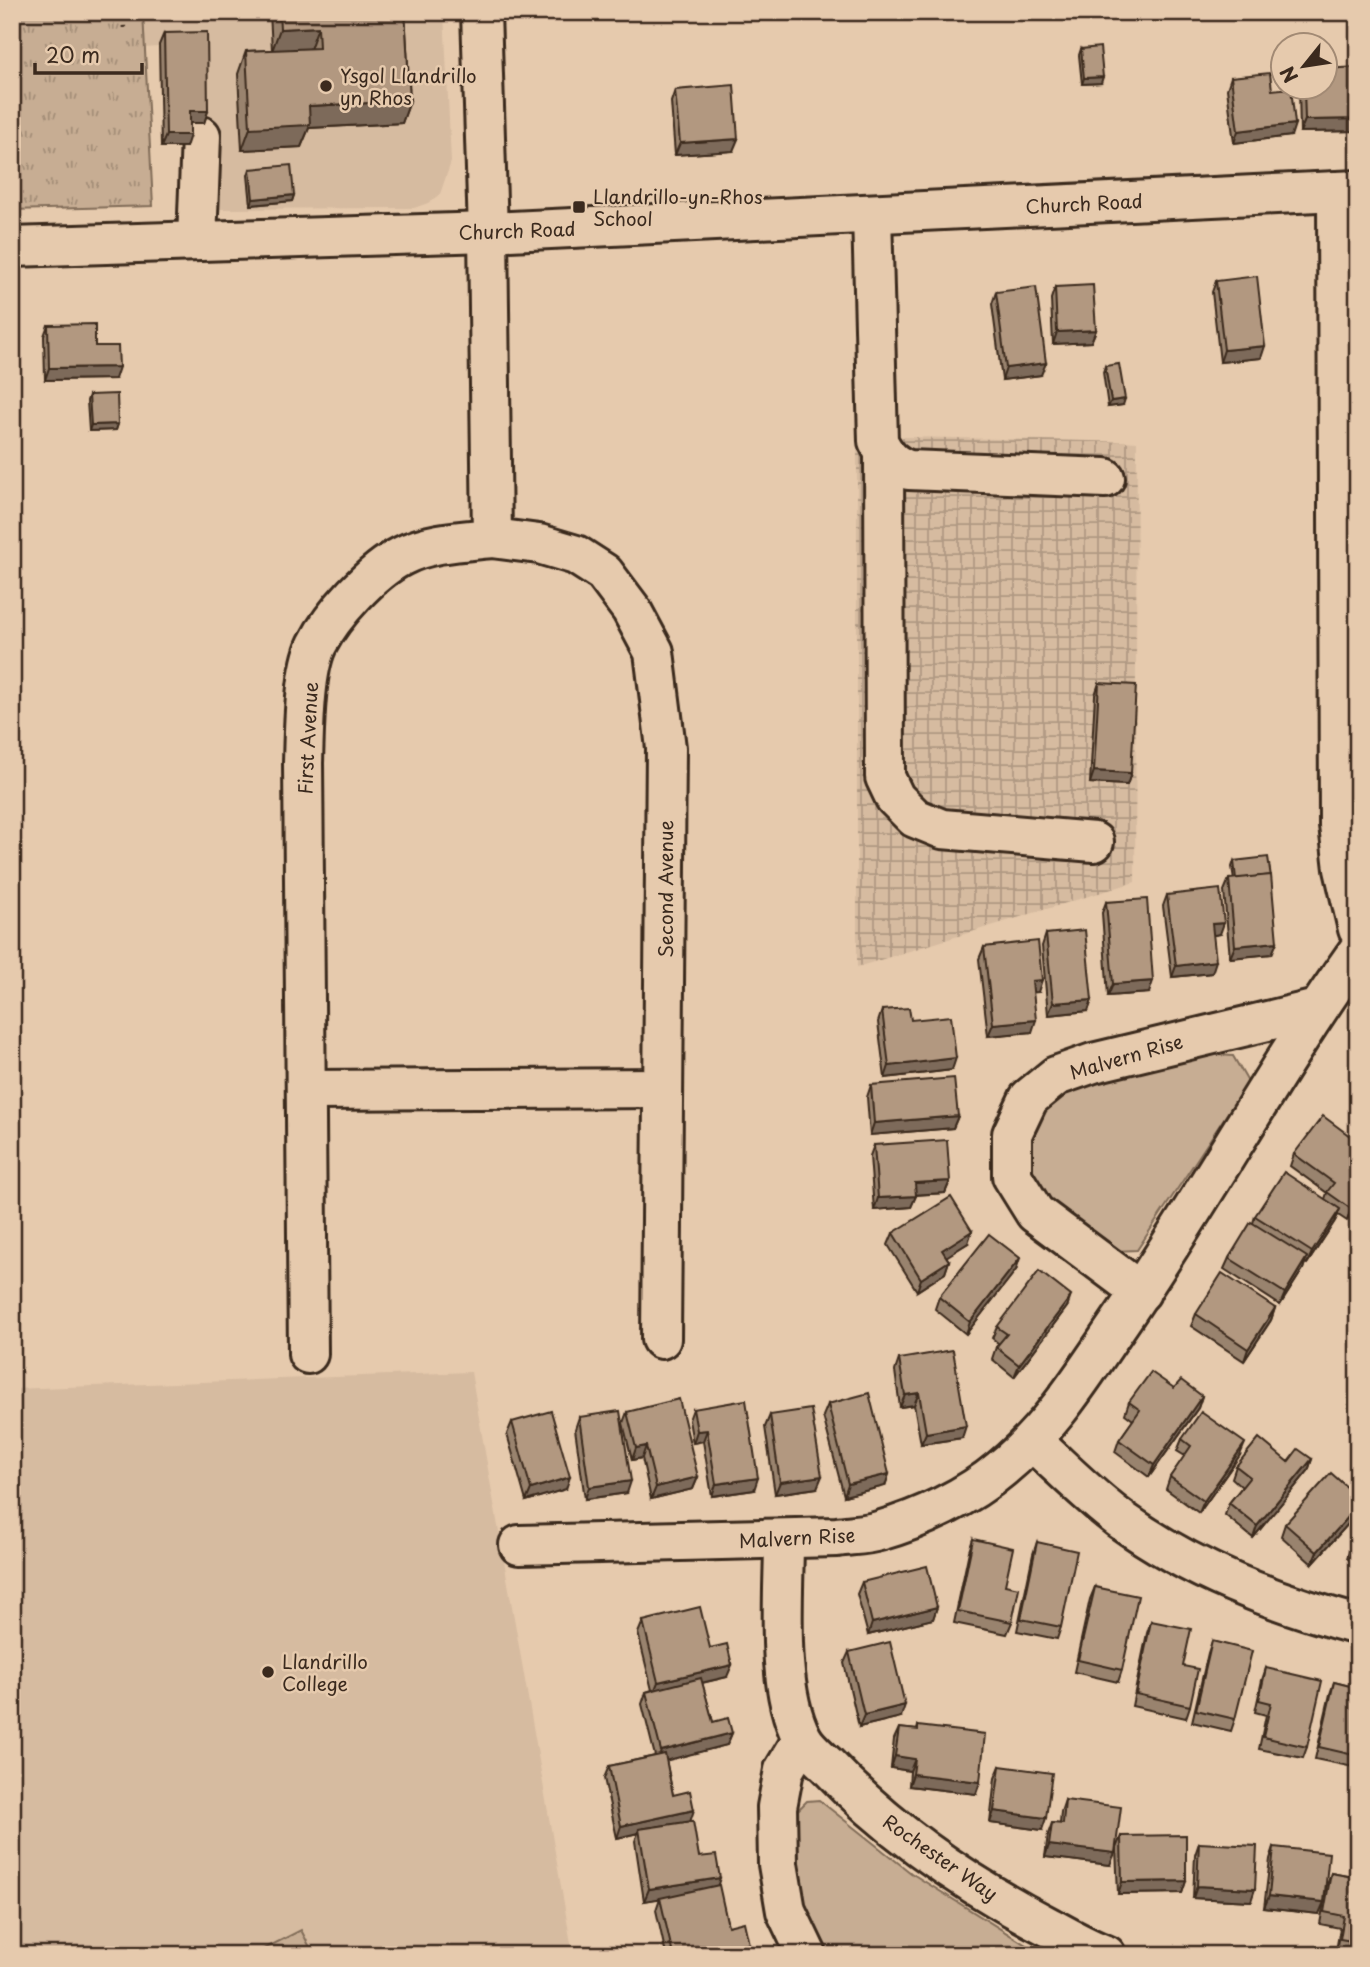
<svg xmlns="http://www.w3.org/2000/svg" width="1370" height="1967" font-family="'Playpen Sans',sans-serif">
<style>
.built{fill:#d6bba0}
.industrial{fill:url(#industrial-grid)}
.grass{fill:#c7ad93;stroke:#816c58;stroke-width:2}
.park{fill:url(#park-tufts);stroke:#816c58;stroke-width:2}
.lines{fill:none;stroke-linecap:round;stroke-linejoin:round}
.minor-casing{stroke:#3b2a1e;stroke-width:44}
.path{stroke:#3b2a1e;stroke-width:4.5;stroke-dasharray:2 5;stroke-linecap:butt}
.minor{stroke:#e6caad;stroke-width:38}
.wall{fill:#99836e;stroke:#3b2a1e;stroke-width:2}
.shaded-wall{fill:#7d6a5a;stroke:#3b2a1e;stroke-width:2}
.building{fill:#b29880;stroke:#3b2a1e;stroke-width:2}
.poi-dot{fill:#3b2a1e;stroke:#e6caad;stroke-width:2.5}
.labels{text-anchor:middle;dominant-baseline:central;stroke-width:5;stroke-linejoin:round;paint-order:stroke}
.poi-label{font-size:19px;fill:#3b2a1e;stroke:#e6caad;text-anchor:start}
.street-label{font-size:19px;fill:#3b2a1e;stroke:#e6caad}
</style>
<defs>
<pattern id="industrial-grid" width="8" height="8" patternUnits="userSpaceOnUse" patternTransform="scale(1.75)"><rect width="8" height="8" fill="#d6bba0"/><path d="M0 4h8M4 0v8" fill="none" stroke="#af9882"/></pattern>
<pattern id="park-tufts" width="24" height="20" patternUnits="userSpaceOnUse" patternTransform="scale(1.75)"><rect width="24" height="20" fill="#c7ad93"/><path d="M3 7l-1-3M5 7V3M7 7l1-3M15 17l-1-3M17 17v-4M19 17l1-3" fill="none" stroke="#a38d77"/></pattern>
</defs>
<rect width="100%" height="100%" fill="#e6caad"/>
<filter id="ink" filterUnits="userSpaceOnUse"><feTurbulence type="fractalNoise" baseFrequency=".0143" numOctaves="2"/><feDisplacementMap in="SourceGraphic" scale="14" xChannelSelector="R" yChannelSelector="G"/><feConvolveMatrix kernelMatrix="1 2 1 2 8 2 1 2 1" color-interpolation-filters="sRGB"/></filter>
<g filter="url(#ink)">
<g class="built">
<path d="M143,12H444L451,162L440,194L428,203L414,208L209,209L203,44L144,48Z"/>
<path d="M471,1372L573,1955H12V1389Z"/>
</g>
<path class="industrial" d="M857,436L1137,442L1135,882L857,967Z"/>
<g class="grass">
<path d="M1216,1046L1218,1055L1233,1056L1248,1082L1137,1250L1115,1251L1047,1206L1024,1155L1034,1118L1060,1093Z"/>
<path d="M819,1800L911,1873L1042,1955H825L801,1918L793,1815L807,1801Z"/>
<path d="M301,1930L314,1955H252Z"/>
</g>
<path class="park" d="M12,12H143L153,206L12,210Z"/>
<g class="lines">
<g class="minor-casing">
<g id="minor">
<path d="M1337,191L1339,825L1344,869L1358,929"/>
<path d="M872,214L878,441C885,456 893,465 909,470L1105,478"/>
<path d="M197,241L201,136"/>
<path d="M12,247L488,232L1358,190"/>
<path d="M884,453L885,777L895,798L915,818L942,829L1094,842"/>
<path d="M492,538L539,544L576,555L604,573L631,609L654,652L666,748L661,1339"/>
<path d="M306,1090L663,1088"/>
<path d="M1141,1292L1035,1213L1012,1176V1134L1029,1098L1056,1076L1093,1063L1317,1009"/>
<path d="M308,1354L303,763C304,733 304,672 317,645C332,615 372,571 402,556C429,542 462,541 492,538L488,232L481,12"/>
<path d="M1032,1441C1061,1467 1089,1496 1120,1519C1192,1571 1273,1602 1358,1625"/>
<path d="M784,1539C784,1597 775,1686 802,1738C807,1748 819,1757 827,1765C890,1832 968,1885 1049,1927C1068,1937 1086,1948 1106,1955"/>
<path d="M519,1545L837,1537C851,1535 866,1535 879,1531C921,1519 968,1497 1001,1469C1050,1429 1082,1377 1117,1326C1202,1203 1272,1072 1358,951"/>
<path d="M802,1740L784,1770L777,1807L778,1864L786,1911L807,1955"/>
</g>
</g>
<path class="path" d="M123,12L124,29"/>
<use href="#minor" class="minor"/>
</g>
<g class="wall">
<path d="M270,12H405L410,101L402,123L309,128L301,147L242,150L238,74L246,51L272,50Z"/>
<path d="M164,33L208,111L204,123H190L186,147H161L159,45Z"/>
<path d="M1081,49L1101,83L1082,84L1079,55Z"/>
<path d="M1358,67V128L1357,131L1300,132L1299,88H1325Z"/>
<path d="M1231,77L1272,90L1291,136L1234,143L1227,89Z"/>
<path d="M675,90L733,151L675,155L671,102Z"/>
<path d="M250,169L294,195L292,201L251,205L248,175Z"/>
<path d="M1216,281L1261,358L1220,362L1212,292Z"/>
<path d="M1055,287L1096,330L1091,342L1053,344L1051,299Z"/>
<path d="M996,292L1041,375L1002,380L992,304Z"/>
<path d="M48,325L95,346L115,379L45,380L44,336Z"/>
<path d="M1105,366L1123,405L1108,407L1103,372Z"/>
<path d="M89,395L118,424L116,430L89,431L87,401Z"/>
<path d="M1099,683L1131,773L1127,785L1090,783L1095,695Z"/>
<path d="M1234,861L1272,954L1230,958L1224,891L1229,879H1234L1232,867Z"/>
<path d="M1167,895L1220,934L1213,935L1212,973L1172,977L1163,906Z"/>
<path d="M1106,902L1149,993L1108,996L1102,913Z"/>
<path d="M1046,934L1092,1000L1088,1011L1048,1015L1042,946Z"/>
<path d="M984,947L1038,992H1033L1032,1032L988,1036L979,959Z"/>
<path d="M882,1010L911,1020L952,1070L885,1078L878,1022Z"/>
<path d="M871,1085L958,1116L953,1128L870,1135L867,1097Z"/>
<path d="M1358,1142V1206L1347,1221L1338,1215L1335,1221L1307,1264L1305,1263L1303,1269L1280,1305L1224,1269L1229,1258L1253,1223L1255,1216L1325,1199L1327,1193L1290,1166L1294,1154Z"/>
<path d="M874,1145L950,1181L945,1193L916,1195L911,1207L874,1210L870,1156Z"/>
<path d="M893,1233L968,1243L946,1256L949,1261L945,1273L917,1291L888,1245Z"/>
<path d="M1016,1270L966,1334L935,1309L939,1297Z"/>
<path d="M1067,1307L1014,1377L992,1359L996,1347L999,1344L992,1338L997,1327Z"/>
<path d="M1275,1308L1271,1320L1244,1361L1191,1326L1196,1314Z"/>
<path d="M899,1359L962,1438L921,1444L914,1405L900,1407L895,1371Z"/>
<path d="M1174,1388L1202,1396L1198,1408L1149,1477L1115,1452L1119,1440L1133,1420L1125,1414L1129,1402Z"/>
<path d="M828,1404L889,1474L885,1486L844,1496L823,1416Z"/>
<path d="M693,1409L754,1490L712,1496L703,1441L693,1443L689,1420Z"/>
<path d="M627,1412L698,1477L693,1489L651,1499L642,1458L632,1460L623,1423Z"/>
<path d="M770,1415L817,1488L775,1494L765,1427Z"/>
<path d="M579,1417L627,1493L585,1499L575,1429Z"/>
<path d="M512,1422L566,1489L526,1501L507,1434Z"/>
<path d="M1182,1439L1240,1455L1199,1513L1166,1489L1170,1477L1185,1456L1177,1451Z"/>
<path d="M1312,1459L1308,1471L1253,1538L1225,1515L1229,1503L1242,1487L1232,1478L1236,1466Z"/>
<path d="M1358,1497V1513L1312,1564L1281,1536L1285,1524Z"/>
<path d="M1358,1537V1566L1347,1558L1351,1546Z"/>
<path d="M973,1539L1012,1622L1007,1634L954,1623L969,1551Z"/>
<path d="M1037,1542L1061,1627L1057,1639L1017,1631L1033,1554Z"/>
<path d="M862,1582L937,1607L933,1619L868,1635L857,1594Z"/>
<path d="M1095,1587L1122,1670L1118,1682L1074,1672L1090,1599Z"/>
<path d="M643,1621L710,1648L727,1677L702,1683L713,1722L732,1733L727,1745L666,1760L673,1795L690,1821L699,1857L718,1886L728,1926L749,1944L745,1955H666L656,1910L660,1898L644,1901L635,1841L638,1833L617,1838L604,1778L609,1766L655,1756L642,1704L646,1692L652,1690L638,1633Z"/>
<path d="M1151,1621L1183,1666L1190,1706L1186,1718L1132,1706L1147,1633Z"/>
<path d="M1212,1641L1235,1719L1231,1731L1192,1722L1208,1653Z"/>
<path d="M849,1652L901,1717L859,1727L844,1663Z"/>
<path d="M1266,1668L1307,1747L1303,1758L1259,1749L1266,1715L1255,1712L1262,1680Z"/>
<path d="M1334,1682L1358,1688V1768L1315,1759L1330,1694Z"/>
<path d="M918,1726L976,1794L909,1786L910,1771L891,1768L894,1739L899,1728L917,1730Z"/>
<path d="M1000,1766L1042,1830L990,1823L995,1778Z"/>
<path d="M1065,1800L1110,1865L1045,1857L1048,1834L1052,1823L1060,1824L1061,1812Z"/>
<path d="M1121,1836L1186,1881L1182,1893L1118,1894L1116,1848Z"/>
<path d="M1199,1843L1251,1901L1193,1898L1195,1855Z"/>
<path d="M1274,1847L1319,1914L1264,1908L1270,1859Z"/>
<path d="M1331,1873L1358,1878V1955L1336,1951L1340,1928L1320,1924L1327,1885Z"/>
</g>
<g class="shaded-wall">
<path d="M623,12H649L647,17H621Z"/>
<path d="M318,27L310,49L272,51L280,29Z"/>
<path d="M1103,77L1101,83L1082,84L1084,78Z"/>
<path d="M410,101L402,123L309,128L301,147L242,150L250,128L309,106Z"/>
<path d="M190,111H208L204,123H185Z"/>
<path d="M1358,119L1357,131L1300,132L1305,120Z"/>
<path d="M1295,124L1291,136L1234,143L1238,131Z"/>
<path d="M166,135H190L186,147H161Z"/>
<path d="M738,139L733,151L675,155L680,143Z"/>
<path d="M294,195L292,201L251,205L253,199Z"/>
<path d="M1096,330L1091,342L1053,344L1057,332Z"/>
<path d="M1265,346L1261,358L1220,362L1224,350Z"/>
<path d="M1046,363L1041,375L1002,380L1006,368Z"/>
<path d="M119,367L115,379L45,380L49,368Z"/>
<path d="M1125,399L1123,405L1108,407L1111,401Z"/>
<path d="M118,424L116,430L89,431L91,425Z"/>
<path d="M1094,771L1131,773L1127,785L1090,783Z"/>
<path d="M1224,923L1220,934L1208,936L1212,924Z"/>
<path d="M1277,942L1272,954L1230,958L1235,946Z"/>
<path d="M1216,961L1212,973L1172,977L1176,966Z"/>
<path d="M1042,980L1038,992L1027,993L1032,981Z"/>
<path d="M1153,981L1149,993L1108,996L1113,984Z"/>
<path d="M1092,1000L1088,1011L1048,1015L1053,1003Z"/>
<path d="M1036,1020L1032,1032L988,1036L993,1024Z"/>
<path d="M956,1058L952,1070L885,1078L889,1066Z"/>
<path d="M958,1116L953,1128L870,1135L874,1123Z"/>
<path d="M950,1181L945,1193L910,1195L915,1183Z"/>
<path d="M916,1196L911,1207L874,1210L878,1198Z"/>
<path d="M1358,1200V1206L1347,1221L1351,1209Z"/>
<path d="M1340,1209L1335,1221L1307,1264L1312,1252Z"/>
<path d="M972,1231L968,1243L938,1262L942,1250Z"/>
<path d="M1307,1257L1303,1269L1280,1305L1285,1293Z"/>
<path d="M1020,1258L1016,1270L966,1334L970,1322Z"/>
<path d="M949,1261L945,1273L917,1291L921,1279Z"/>
<path d="M1071,1296L1067,1307L1014,1377L1019,1365Z"/>
<path d="M1275,1308L1271,1320L1244,1361L1248,1349Z"/>
<path d="M919,1393L914,1405L900,1407L905,1395Z"/>
<path d="M1202,1396L1198,1408L1149,1477L1154,1465Z"/>
<path d="M966,1426L962,1438L921,1444L926,1433Z"/>
<path d="M707,1430L703,1441L693,1443L697,1431Z"/>
<path d="M1245,1443L1240,1455L1199,1513L1204,1501Z"/>
<path d="M646,1446L642,1458L632,1460L636,1448Z"/>
<path d="M1312,1459L1308,1471L1253,1538L1257,1526Z"/>
<path d="M889,1474L885,1486L844,1496L848,1484Z"/>
<path d="M822,1476L817,1488L775,1494L780,1482Z"/>
<path d="M570,1477L566,1489L526,1501L531,1489Z"/>
<path d="M698,1477L693,1489L651,1499L656,1487Z"/>
<path d="M758,1478L754,1490L712,1496L716,1484Z"/>
<path d="M631,1481L627,1493L585,1499L589,1487Z"/>
<path d="M1358,1506V1513L1312,1564L1317,1552Z"/>
<path d="M937,1607L933,1619L868,1635L872,1623Z"/>
<path d="M732,1665L727,1677L653,1694L658,1682Z"/>
<path d="M905,1705L901,1717L859,1727L864,1715Z"/>
<path d="M732,1733L727,1745L657,1763L661,1751Z"/>
<path d="M895,1756L915,1759L910,1771L891,1768Z"/>
<path d="M913,1774L980,1782L976,1794L909,1786Z"/>
<path d="M694,1810L690,1822L639,1829L638,1833L617,1838L621,1826Z"/>
<path d="M994,1811L1046,1818L1042,1830L990,1823Z"/>
<path d="M1049,1845L1115,1853L1110,1865L1045,1857Z"/>
<path d="M720,1878L716,1890L644,1901L649,1889Z"/>
<path d="M1186,1881L1182,1893L1118,1894L1122,1882Z"/>
<path d="M1197,1886L1255,1889L1251,1901L1193,1898Z"/>
<path d="M1269,1896L1324,1902L1319,1914L1264,1908Z"/>
<path d="M749,1944L745,1955H713L714,1952Z"/>
</g>
<g class="building">
<path d="M279,12H405L410,101L309,106L310,125L250,128L246,51L319,48L318,27L280,29Z"/>
<path d="M207,32L208,111H190V135H166L164,33Z"/>
<path d="M1100,47L1103,77L1084,78L1081,49Z"/>
<path d="M1358,67V119L1305,120L1304,88H1325V69Z"/>
<path d="M1270,73L1272,90L1291,88L1295,124L1238,131L1231,77Z"/>
<path d="M734,85L738,139L680,143L675,90Z"/>
<path d="M291,165L294,195L253,199L250,169Z"/>
<path d="M1257,276L1265,346L1224,350L1216,281Z"/>
<path d="M1093,285L1096,330L1057,332L1055,287Z"/>
<path d="M1036,287L1046,363L1006,368L996,292Z"/>
<path d="M95,324V346H118L119,367L49,368L48,325Z"/>
<path d="M1119,364L1125,399L1111,401L1105,366Z"/>
<path d="M117,394L118,424L91,425L89,395Z"/>
<path d="M1099,683L1136,685L1131,773L1094,771Z"/>
<path d="M1268,857L1271,877V875L1236,879L1234,861Z"/>
<path d="M1271,875L1277,942L1235,946L1229,879Z"/>
<path d="M1220,889L1224,923L1212,924L1216,961L1176,966L1167,895Z"/>
<path d="M1147,899L1153,981L1113,984L1106,902Z"/>
<path d="M1085,930L1092,1000L1053,1003L1046,934Z"/>
<path d="M1038,941L1042,980L1032,981L1036,1020L993,1024L984,947Z"/>
<path d="M909,1008L911,1020L951,1016L956,1058L889,1066L882,1010Z"/>
<path d="M954,1078L958,1116L874,1123L871,1085Z"/>
<path d="M1323,1116L1358,1142V1200L1351,1209L1327,1192L1334,1183L1294,1154Z"/>
<path d="M947,1140L950,1181L915,1183L916,1196L878,1198L874,1145Z"/>
<path d="M1284,1172L1340,1209L1312,1252L1255,1216Z"/>
<path d="M951,1197L972,1231L942,1250L949,1261L921,1279L893,1233Z"/>
<path d="M1251,1222L1307,1257L1285,1293L1229,1258Z"/>
<path d="M989,1234L1020,1258L970,1322L939,1297Z"/>
<path d="M1039,1271L1071,1296L1019,1365L996,1347L1007,1334L997,1327Z"/>
<path d="M1222,1273L1275,1308L1248,1349L1196,1314Z"/>
<path d="M953,1350L966,1426L926,1433L919,1393L905,1395L899,1359Z"/>
<path d="M1151,1372L1174,1388L1181,1380L1202,1396L1154,1465L1119,1440L1140,1410L1129,1402Z"/>
<path d="M869,1393L889,1474L848,1484L828,1404Z"/>
<path d="M679,1399L698,1477L656,1487L646,1446L636,1448L627,1412Z"/>
<path d="M746,1400L758,1478L716,1484L707,1430L697,1431L693,1409Z"/>
<path d="M811,1409L822,1476L780,1482L770,1415Z"/>
<path d="M551,1411L570,1477L531,1489L512,1422Z"/>
<path d="M620,1411L631,1481L589,1487L579,1417Z"/>
<path d="M1201,1412L1245,1443L1204,1501L1170,1477L1191,1446L1182,1439Z"/>
<path d="M1259,1438L1288,1462L1298,1449L1312,1459L1257,1526L1229,1503L1250,1477L1236,1466Z"/>
<path d="M1331,1473L1358,1497V1506L1317,1552L1285,1524Z"/>
<path d="M1358,1537V1551L1351,1546Z"/>
<path d="M973,1539L1013,1548L1005,1585L1019,1588L1012,1622L958,1611Z"/>
<path d="M1037,1542L1077,1551L1061,1627L1021,1619Z"/>
<path d="M927,1566L937,1607L872,1623L862,1582Z"/>
<path d="M1095,1587L1138,1596L1122,1670L1078,1660Z"/>
<path d="M700,1607L710,1648L727,1644L732,1665L658,1682L643,1621Z"/>
<path d="M1151,1621L1191,1629L1183,1666L1198,1669L1190,1706L1136,1694Z"/>
<path d="M1212,1641L1252,1651L1235,1719L1196,1710Z"/>
<path d="M890,1642L905,1705L864,1715L849,1652Z"/>
<path d="M1266,1668L1322,1681L1307,1747L1263,1737L1271,1703L1259,1700Z"/>
<path d="M701,1678L713,1722L728,1718L732,1733L661,1751L646,1692Z"/>
<path d="M1334,1682L1358,1688V1756L1319,1747Z"/>
<path d="M918,1726L985,1734L980,1782L913,1774L915,1759L895,1756L899,1728L918,1730Z"/>
<path d="M665,1754L673,1795L690,1791L694,1810L621,1826L609,1766Z"/>
<path d="M1000,1766L1052,1773L1046,1818L994,1811Z"/>
<path d="M1065,1800L1121,1807L1115,1853L1049,1845L1052,1823L1063,1824Z"/>
<path d="M693,1821L699,1857L716,1855L720,1878L649,1889L639,1829Z"/>
<path d="M1186,1835V1881L1122,1882L1121,1836Z"/>
<path d="M1199,1843L1257,1846L1255,1889L1197,1886Z"/>
<path d="M1274,1847L1329,1853L1324,1902L1269,1896Z"/>
<path d="M1331,1873L1358,1878V1942L1340,1939L1344,1916L1324,1912Z"/>
<path d="M719,1885L728,1926L744,1922L749,1944L714,1952L715,1955H673L660,1898Z"/>
</g>
</g>
<g class="poi-dot">
<circle cx="326" cy="86" r="7"/>
<rect x="572" y="200" width="14" height="14" rx="3.5"/>
<circle cx="268" cy="1672" r="7"/>
</g>
<g class="labels">
<g class="poi-label">
<text x="340" y="75">Ysgol Llandrillo<tspan x="340" dy="22">yn Rhos</tspan></text>
<text x="593" y="196">Llandrillo-yn-Rhos<tspan x="593" dy="22">School</tspan></text>
<text x="282" y="1661">Llandrillo<tspan x="282" dy="22">College</tspan></text>
</g>
<g class="street-label">
<text transform="translate(1084 203) rotate(-3)">Church Road</text>
<text transform="translate(517 230) rotate(-2)">Church Road</text>
<text transform="translate(307 738) rotate(-87)">First Avenue</text>
<text transform="translate(665 889) rotate(-90)">Second Avenue</text>
<text transform="translate(1126 1056) rotate(-16)">Malvern Rise</text>
<text transform="translate(797 1537) rotate(-3)">Malvern Rise</text>
<text transform="translate(941 1857) rotate(35)">Rochester Way</text>
</g>
</g>
<rect width="1370" height="1967" fill="none" stroke="#e6caad" stroke-width="42"/>
<rect x="21" y="21" width="1328" height="1925" fill="none" stroke="#3b2a1e" stroke-width="2.5" filter="url(#ink)"/>
<g transform="translate(1304 66) rotate(240)"><circle r="33" fill="#e6caad" stroke="#a28a74" stroke-width="2"/>
<path d="M0-5L12 26L0 18L-12 26Z" fill="#3b2a1e"/>
<text y="-10" font-size="19" font-weight="bold" text-anchor="middle" fill="#3b2a1e">N</text>
</g>
<path d="M35 63v10h107v-10" fill="none" stroke="#3b2a1e" stroke-width="3.5"/>
<text x="46" y="63" font-size="21" fill="#3b2a1e" stroke="#e6caad" stroke-width="5" paint-order="stroke">20 m</text>
</svg>
